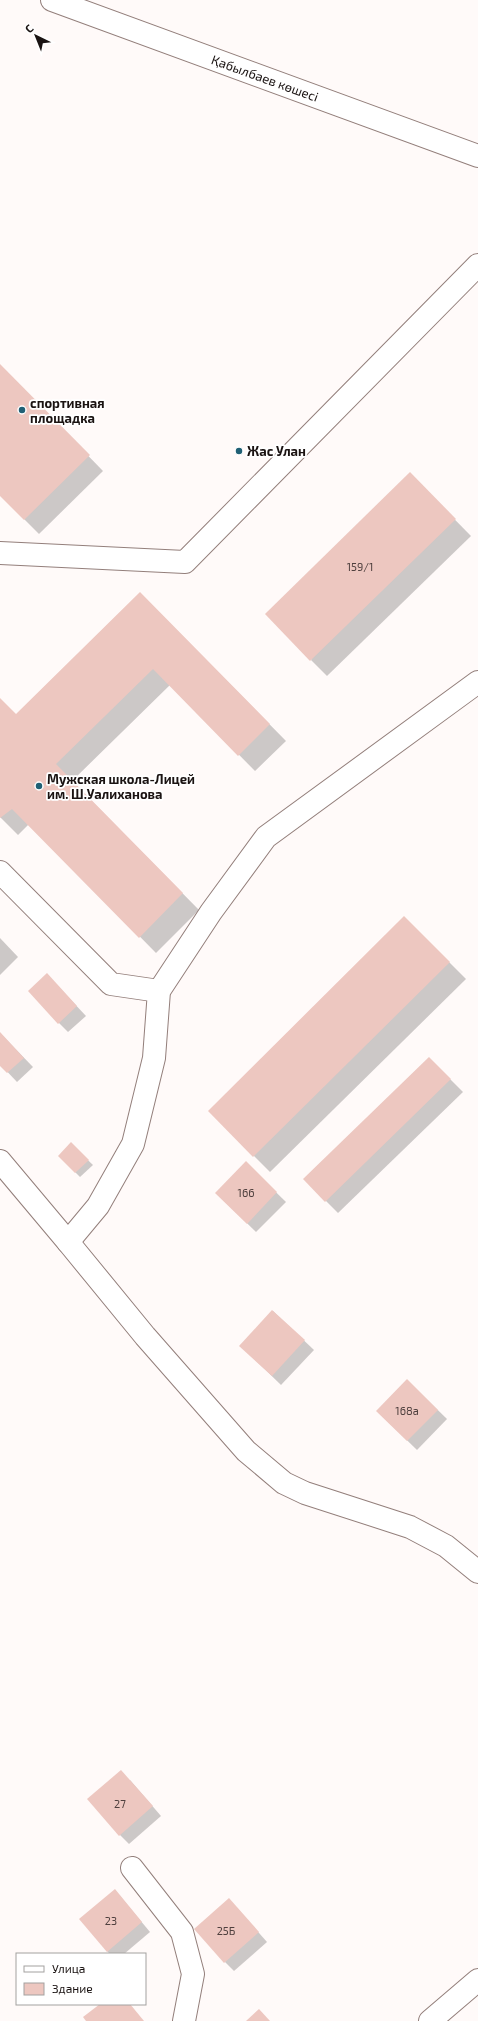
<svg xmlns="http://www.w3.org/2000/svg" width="478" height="2021" font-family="'Exo 2',sans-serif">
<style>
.shadow{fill:#0003}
.building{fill:#edc7c0}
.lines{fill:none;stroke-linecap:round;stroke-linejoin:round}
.minor-casing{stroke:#937f7b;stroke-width:24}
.major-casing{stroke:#937f7b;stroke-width:24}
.minor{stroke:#fff;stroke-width:22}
.major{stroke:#fff;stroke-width:22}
.poi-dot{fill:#206075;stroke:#fff;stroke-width:1.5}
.labels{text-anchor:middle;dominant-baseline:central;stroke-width:3.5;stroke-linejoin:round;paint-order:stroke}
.number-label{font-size:11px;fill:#4f403e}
.street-label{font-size:13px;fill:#1a1312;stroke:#fff}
.poi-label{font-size:13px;font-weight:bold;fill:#1a1312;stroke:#fff;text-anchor:start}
</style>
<rect width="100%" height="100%" fill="#fffaf9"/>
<g class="shadow">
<path d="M0,365L103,471L39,534L0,495Z"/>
<path d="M410,474L471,536L327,676L311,660Z"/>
<path d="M140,593L286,741L255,771L170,685L72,781L199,910L156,953L29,824L18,835L0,817V699L16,715Z"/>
<path d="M404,917L466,979L270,1172L209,1111Z"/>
<path d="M0,938L18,957L0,975Z"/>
<path d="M56,984L86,1016L68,1032L59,1023Z"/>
<path d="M0,1033L33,1067L17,1082L0,1064Z"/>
<path d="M429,1058L463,1092L338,1213L304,1179Z"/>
<path d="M71,1144L93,1165L80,1177L59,1156Z"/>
<path d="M246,1163L286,1202L256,1232L216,1193Z"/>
<path d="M273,1311L314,1350L281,1385L250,1355Z"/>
<path d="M407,1380L447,1419L417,1450L377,1411Z"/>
<path d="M130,1780L161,1816L129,1844L120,1835Z"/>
<path d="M115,1890L150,1932L124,1954H110L107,1951Z"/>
<path d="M238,1909L267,1942L234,1971L225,1962Z"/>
</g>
<g class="building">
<path d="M0,364L90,455L24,520L0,496Z"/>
<path d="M410,472L456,519L310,661L265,614Z"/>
<path d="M140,592L270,724L238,756L153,669L56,764L183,893L139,938L12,809L0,818V698L16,714Z"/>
<path d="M404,916L450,962L253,1157L208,1111Z"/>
<path d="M47,973L77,1006L58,1024L28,991Z"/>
<path d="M0,1032L24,1058L7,1073L0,1066Z"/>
<path d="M429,1057L451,1079L325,1202L303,1179Z"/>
<path d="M71,1142L89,1160L75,1173L58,1156Z"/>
<path d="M246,1161L277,1192L247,1224L215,1193Z"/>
<path d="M272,1310L305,1340L272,1376L239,1346Z"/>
<path d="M407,1379L438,1410L407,1441L376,1411Z"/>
<path d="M121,1770L153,1806L119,1836L87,1799Z"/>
<path d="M115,1889L142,1922L107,1952L79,1919Z"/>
<path d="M229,1898L259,1932L224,1963L194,1929Z"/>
<path d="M100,2004H130L144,2021H86L83,2017Z"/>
<path d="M259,2009L270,2021H246Z"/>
</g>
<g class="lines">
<g class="minor-casing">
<g id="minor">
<path d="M0,553L185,562L478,265"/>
<path d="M0,872L111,984L159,991"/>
<path d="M0,1161L68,1242L98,1206L133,1144L154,1058L159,991L211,912L266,837L478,682"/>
<path d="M68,1242L145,1336L246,1451L284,1483L305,1493L410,1527L446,1546L478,1572"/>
<path d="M132,1868L182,1932L193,1974L184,2021"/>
<path d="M430,2021L478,1980"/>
</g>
</g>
<g class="major-casing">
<path id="major" d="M52,0L478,156"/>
</g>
<use href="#minor" class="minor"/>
<use href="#major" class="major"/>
</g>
<g class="poi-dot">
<circle cx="22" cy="410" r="4"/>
<circle cx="239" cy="451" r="4"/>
<circle cx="39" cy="786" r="4"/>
</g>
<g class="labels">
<g class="number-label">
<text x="360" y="566">159/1</text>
<text x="246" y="1192">166</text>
<text x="407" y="1410">168а</text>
<text x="120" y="1803">27</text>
<text x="111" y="1920">23</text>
<text x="226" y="1930">25Б</text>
</g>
<g class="street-label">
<text transform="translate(265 78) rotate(20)">Қабылбаев көшесі</text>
</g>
<g class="poi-label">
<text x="30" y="403">спортивная<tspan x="30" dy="15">площадка</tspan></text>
<text x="247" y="451">Жас Улан</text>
<text x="47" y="779">Мужская школа-Лицей<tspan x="47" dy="15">им. Ш.Уалиханова</tspan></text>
</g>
</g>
<rect x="16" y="1953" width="130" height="52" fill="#ffffff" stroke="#a3a1a0"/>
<rect x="24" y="1966" width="20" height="6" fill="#ffffff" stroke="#a3a1a0"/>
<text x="52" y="1973" font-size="12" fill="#1a1312">Улица</text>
<rect x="24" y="1983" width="20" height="12" fill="#edc7c0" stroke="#a3a1a0"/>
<text x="52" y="1993" font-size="12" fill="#1a1312">Здание</text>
<g transform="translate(36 36) rotate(317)" stroke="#ffffff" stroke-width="3" paint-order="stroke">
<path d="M0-3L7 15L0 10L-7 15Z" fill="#1a1312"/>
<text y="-6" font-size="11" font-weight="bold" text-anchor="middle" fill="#1a1312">С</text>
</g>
</svg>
